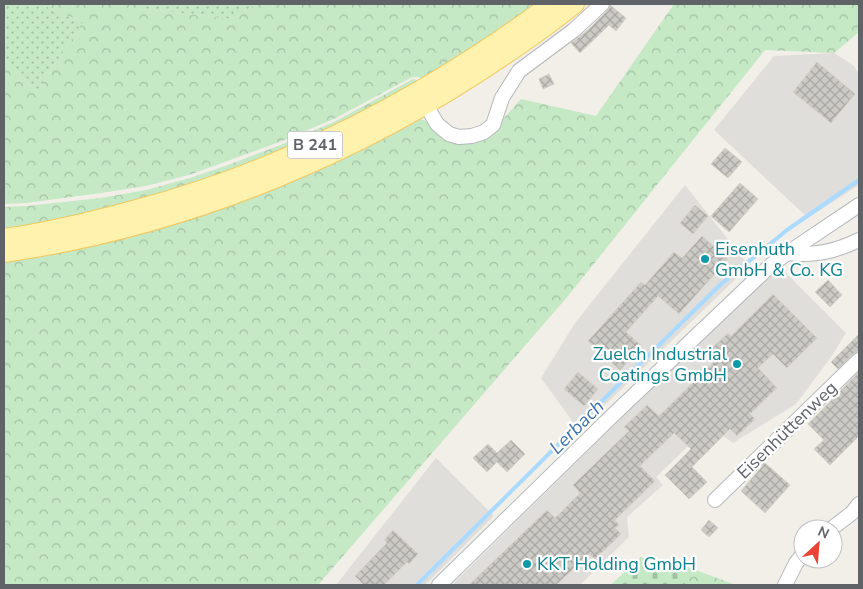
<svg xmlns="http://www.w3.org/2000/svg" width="863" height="589" font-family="'Nunito Sans',sans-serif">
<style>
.industrial{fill:#e0deda}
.grass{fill:url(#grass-dots)}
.forest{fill:url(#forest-crowns)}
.cemetery{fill:url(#cemetery-stones)}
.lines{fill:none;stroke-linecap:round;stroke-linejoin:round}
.stream{stroke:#aadaff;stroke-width:4}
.building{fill:url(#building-cross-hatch);stroke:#d6d1c6}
.minor-casing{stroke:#b5b8bc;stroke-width:16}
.major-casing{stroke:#f2c960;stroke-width:20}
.minor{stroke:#fff;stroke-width:14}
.major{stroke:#fff2af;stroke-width:18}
.culture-dot{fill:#0f9aa8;stroke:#fff;stroke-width:2}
.labels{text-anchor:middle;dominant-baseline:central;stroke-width:4.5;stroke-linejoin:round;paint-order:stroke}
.shield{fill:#fff;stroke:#8f9295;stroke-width:1}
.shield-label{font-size:16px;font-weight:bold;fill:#5f6368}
.culture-label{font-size:18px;fill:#0d838f;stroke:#fff;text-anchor:start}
.street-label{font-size:18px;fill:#5f6368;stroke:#fff}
.water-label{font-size:19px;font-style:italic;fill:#4174aa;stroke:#fff}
</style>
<defs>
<pattern id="grass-dots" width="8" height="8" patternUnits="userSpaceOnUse" patternTransform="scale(1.25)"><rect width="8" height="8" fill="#c5e8c5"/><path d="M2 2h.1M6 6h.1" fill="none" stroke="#a3c0a4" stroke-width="1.8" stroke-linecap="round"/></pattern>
<pattern id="forest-crowns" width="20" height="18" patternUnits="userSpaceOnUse" patternTransform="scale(1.25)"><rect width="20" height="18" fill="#c5e8c5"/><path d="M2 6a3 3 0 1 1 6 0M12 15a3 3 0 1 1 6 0" fill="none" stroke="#a3c0a4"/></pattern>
<pattern id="cemetery-stones" width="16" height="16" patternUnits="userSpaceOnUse" patternTransform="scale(1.25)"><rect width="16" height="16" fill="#c5e8c5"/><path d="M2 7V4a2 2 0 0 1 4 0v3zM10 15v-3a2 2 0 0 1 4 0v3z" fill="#a3c0a4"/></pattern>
<pattern id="building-cross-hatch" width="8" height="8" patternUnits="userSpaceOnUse" patternTransform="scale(1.25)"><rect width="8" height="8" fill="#cccac5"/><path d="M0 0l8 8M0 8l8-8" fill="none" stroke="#a9a8a4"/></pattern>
</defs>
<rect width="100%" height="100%" fill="#f1efe8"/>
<g class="industrial">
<path d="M834,53L854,66L859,74V185L808,218L714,130L774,56Z"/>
<path d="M685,185L749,266L579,430L541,378L575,323Z"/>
<path d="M780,267L846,333L831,357L796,404L733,443L709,426L656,477L663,485L627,517L629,537L580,585H452L663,377Z"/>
<path d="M436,458L494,516L425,585H336Z"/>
</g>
<g class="grass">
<path d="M4,4H40L83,22L37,92L4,58Z"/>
<path d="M138,4H257L230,19L142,9Z"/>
</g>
<g class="forest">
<path d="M40,4H138L142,9L230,19L257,4H539L524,15L423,79L419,77H412L336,118L282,141L189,175L145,186L101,193L26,203L4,204V58L37,92L83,22Z"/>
<path d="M674,4H859V32L834,53L765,50L568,296L318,585H4V260L417,119C427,118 433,127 440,135L495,128L521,99L596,116Z"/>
<path d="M413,79L422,82L292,148L194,185L90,214L4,231V207L26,206L101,198L146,190L190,178L228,165L283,144L336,121Z"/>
<path d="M641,557L653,563L666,559L736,585H611Z"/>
</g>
<path class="cemetery" d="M641,557L653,563L666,559L686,585H611Z"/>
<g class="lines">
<path class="stream" d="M417,585L601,402L720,285L787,230L859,180"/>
</g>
<g class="building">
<path d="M610,5L626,18L616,31L609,25L580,53L571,43L588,30L608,10Z"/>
<path d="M817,62L855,94L831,123L793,92Z"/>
<path d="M549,74L554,84L543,89L539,79Z"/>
<path d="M725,148L742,162L728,178L711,164Z"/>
<path d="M740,183L758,199L729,232L711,216Z"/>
<path d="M695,205L708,216L693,234L680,223Z"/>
<path d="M702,236L728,259L679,314L658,296L626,332L642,346L620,370L588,341L641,282L645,285L674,252L682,258Z"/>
<path d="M828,280L842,295L830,307L815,292Z"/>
<path d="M773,294L817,338L787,368L773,354L758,368L777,388L750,414L755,419L737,436L730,429L692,467L707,482L689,499L665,475L691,449L674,433L640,466L655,481L615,520L619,525L615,528L621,534L595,559L589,554L556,585H469L547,510L555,518L580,493L573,485L629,431L624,427L647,405L659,416L717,359L709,351L728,333L731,336Z"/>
<path d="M859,334V351L853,354L838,369L831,362Z"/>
<path d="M578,372L598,389L584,406L564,389Z"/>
<path d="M859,372V436L830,465L814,449L824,440L808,424Z"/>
<path d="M511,440L525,454L507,472L497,462L487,472L473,458L488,444L497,453Z"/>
<path d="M765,463L790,485L765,513L741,491Z"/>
<path d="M709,520L718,528L709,537L701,530Z"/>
<path d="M393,530L418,554L409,564L407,562L384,585H364L355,576L387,543L384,540Z"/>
</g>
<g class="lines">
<g class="minor-casing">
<g id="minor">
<path d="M426,105L437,124L449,134L459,137L472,136L484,132L493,125L502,98L519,71L574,30L602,4"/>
<path d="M787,253C814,256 834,252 859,240"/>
<path d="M715,500L859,360"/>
<path d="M831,529L852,513L859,504"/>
<path d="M439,585L613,415L772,264L798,246L859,205"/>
<path d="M785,585L796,563L803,554"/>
</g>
</g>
<g class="major-casing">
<g id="major">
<path d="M4,238C49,232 93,221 137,209C289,168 424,98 550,4"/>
<path d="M4,253C185,227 361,155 511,51C533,36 554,21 575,4"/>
</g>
</g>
<use href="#minor" class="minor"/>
<use href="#major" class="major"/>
</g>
<g class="culture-dot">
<circle cx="705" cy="259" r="5"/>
<circle cx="737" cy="364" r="5"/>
<circle cx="527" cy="564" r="5"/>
</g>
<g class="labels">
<rect class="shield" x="287.5" y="131.5" width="55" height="27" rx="4"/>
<g class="shield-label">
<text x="315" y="145">B 241</text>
</g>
<g class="culture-label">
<text x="715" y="249">Eisenhuth<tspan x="715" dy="21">GmbH &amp; Co. KG</tspan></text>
<text x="727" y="354" text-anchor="end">Zuelch Industrial<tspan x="727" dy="21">Coatings GmbH</tspan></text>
<text x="537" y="564">KKT Holding GmbH</text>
</g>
<g class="street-label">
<text transform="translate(787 430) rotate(-44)">Eisenhüttenweg</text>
</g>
<g class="water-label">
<text transform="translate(577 427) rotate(-45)">Lerbach</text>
</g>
</g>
<rect width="863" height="589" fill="none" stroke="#5f6368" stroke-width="10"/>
<g transform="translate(818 544) rotate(26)"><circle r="24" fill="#ffffff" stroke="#bfc1c3"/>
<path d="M0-4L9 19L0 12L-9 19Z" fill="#ea4335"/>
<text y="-8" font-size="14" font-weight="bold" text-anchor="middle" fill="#5f6368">N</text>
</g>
</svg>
